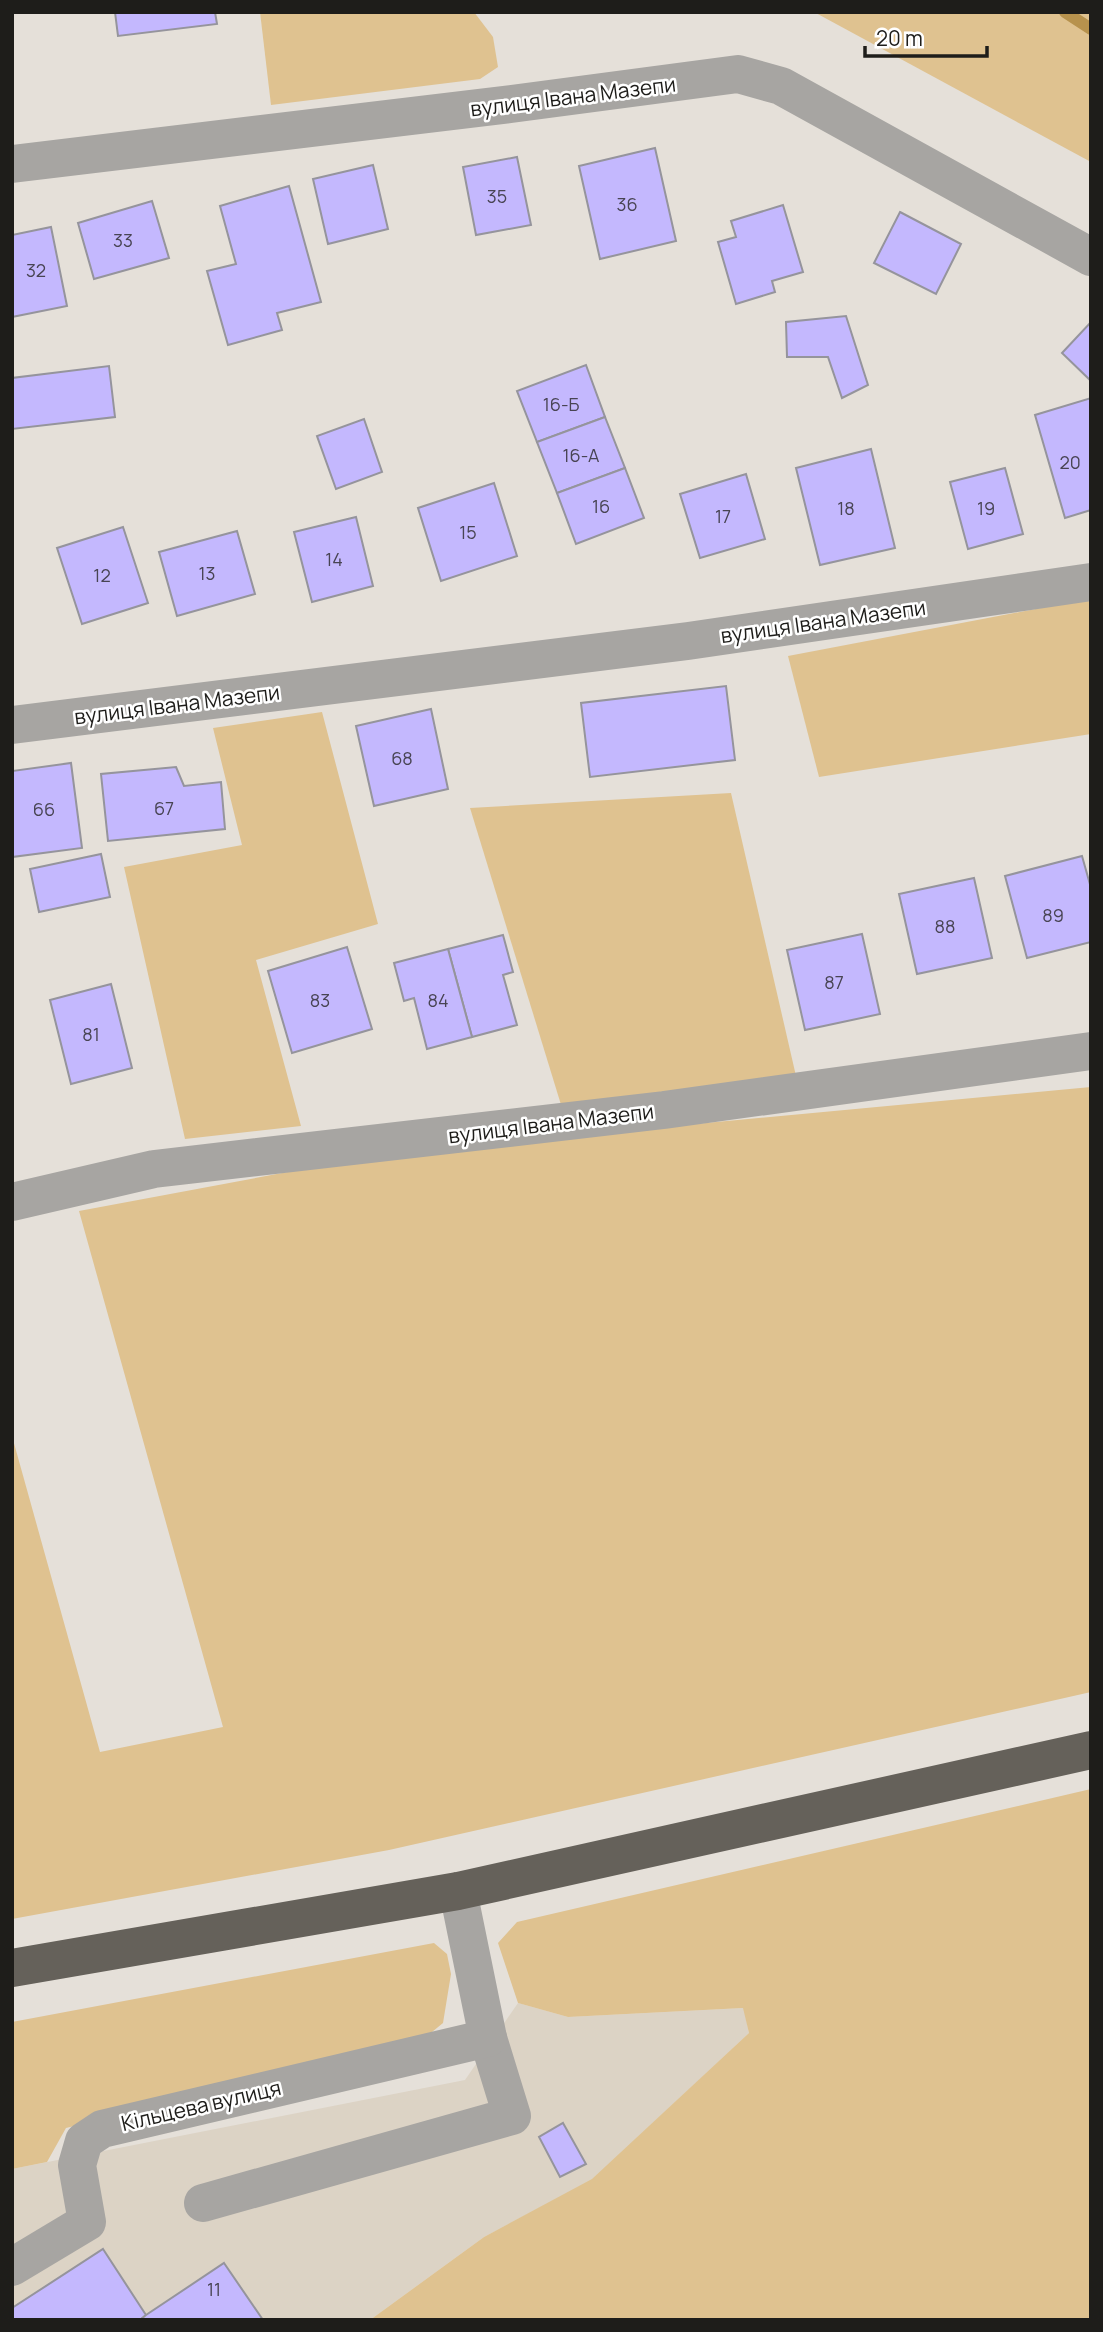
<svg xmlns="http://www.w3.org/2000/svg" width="1103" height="2332" font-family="Manrope,sans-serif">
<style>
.built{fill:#dcd3c5}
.green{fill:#dfc290}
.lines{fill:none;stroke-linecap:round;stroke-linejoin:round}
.stream{stroke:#b7924d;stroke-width:12}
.building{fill:#c4b8fe;stroke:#95949c;stroke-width:2}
.minor{stroke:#a7a5a2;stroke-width:38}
.highway{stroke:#65615a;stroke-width:38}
.labels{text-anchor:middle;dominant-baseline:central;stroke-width:5;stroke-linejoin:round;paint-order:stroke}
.number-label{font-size:18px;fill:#484453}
.street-label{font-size:21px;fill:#1e1d1a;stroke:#fff}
</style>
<rect width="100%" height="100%" fill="#e5e0d9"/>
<path class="built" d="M518,2003L568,2017L744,2008L749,2033L592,2180L484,2237L370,2320H12V2169L465,2080Z"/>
<g class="green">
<path d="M260,12H474L493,37L498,67L480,79L271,105Z"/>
<path d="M814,12H1091V162Z"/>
<path d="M1088,599L1091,607V734L819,777L788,656Z"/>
<path d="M322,712L378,924L256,960L301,1126L185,1139L124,867L242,845L213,728Z"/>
<path d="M731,793L796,1076L562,1108L470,808Z"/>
<path d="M1091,1087V1692L389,1850L12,1919V1436L100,1752L223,1727L79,1211L341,1162L695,1124Z"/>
<path d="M1091,1789V2320H370L484,2237L592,2179L749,2033L743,2008L568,2017L518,2003L498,1943L517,1922Z"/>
<path d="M434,1943L447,1954L451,1974L443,2023L421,2041L66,2128L47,2162L12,2169V2022Z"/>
</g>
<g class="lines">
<path class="stream" d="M1065,12L1091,29"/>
</g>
<g class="building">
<path d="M115,12H215L217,24L118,36Z"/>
<path d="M655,148L676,241L600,259L579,166Z"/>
<path d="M517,157L531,225L476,235L463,167Z"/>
<path d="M373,165L388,229L328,244L313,179Z"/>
<path d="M289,186L321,302L277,313L282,330L228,345L207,271L236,264L220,206Z"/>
<path d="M152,201L169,258L94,279L78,223Z"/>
<path d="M783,205L803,272L772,281L775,292L736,304L718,242L736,237L731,221Z"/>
<path d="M900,212L961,244L936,294L874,263Z"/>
<path d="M51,227L67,306L12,317V235Z"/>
<path d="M846,316L868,385L842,398L828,357H787L786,322Z"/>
<path d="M1091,322V379L1090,380L1062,353Z"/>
<path d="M586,365L605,417L537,442L517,391Z"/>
<path d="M109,366L115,417L12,429V378Z"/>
<path d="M1091,398V510L1065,518L1035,415Z"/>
<path d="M605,417L625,468L557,493L537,442Z"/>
<path d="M364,419L382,472L336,489L317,436Z"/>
<path d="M871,449L895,548L820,565L796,468Z"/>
<path d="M625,468L644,518L576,544L557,493Z"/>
<path d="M1005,468L1023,534L968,549L950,482Z"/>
<path d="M746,474L765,539L700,558L680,494Z"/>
<path d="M494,483L517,556L441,581L418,508Z"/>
<path d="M356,517L373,586L312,602L294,532Z"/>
<path d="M123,527L148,603L82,624L57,548Z"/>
<path d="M237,531L255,594L177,616L159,552Z"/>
<path d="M726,686L735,760L590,777L581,703Z"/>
<path d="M431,709L448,789L374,806L356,726Z"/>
<path d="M71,763L82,848L12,857V771Z"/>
<path d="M176,767L184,786L221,782L225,829L108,841L101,774Z"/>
<path d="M101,854L110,897L39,912L30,869Z"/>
<path d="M1082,856L1091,888V942L1027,958L1005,876Z"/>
<path d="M974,878L992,958L917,974L899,894Z"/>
<path d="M862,934L880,1014L805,1030L787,950Z"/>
<path d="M503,935L513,972L503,975L517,1025L472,1037L448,949Z"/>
<path d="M347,947L372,1029L292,1053L268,971Z"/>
<path d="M448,949L472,1037L427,1049L414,998L404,1001L394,963Z"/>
<path d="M111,984L132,1068L71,1084L50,1000Z"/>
<path d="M563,2123L586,2164L560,2177L539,2137Z"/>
<path d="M103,2249L146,2315L140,2320H12V2308Z"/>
<path d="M224,2263L263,2320H140L146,2315Z"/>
</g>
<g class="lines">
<g class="minor">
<path d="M12,164L511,104L738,74L781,86L1091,257"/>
<path d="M12,725L688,641L1091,582"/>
<path d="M12,1202L154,1169L664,1110L1091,1051"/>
<path d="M203,2203L512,2116L488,2038"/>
<path d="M12,2267L87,2222L77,2165L84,2141L102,2129L488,2038L458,1891"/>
</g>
<path class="highway" d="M12,1968L458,1891L1091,1750"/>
</g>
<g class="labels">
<g class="number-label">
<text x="497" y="196">35</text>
<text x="627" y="204">36</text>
<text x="123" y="240">33</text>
<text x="36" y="270">32</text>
<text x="561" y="404">16-Б</text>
<text x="581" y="455">16-А</text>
<text x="1070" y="462">20</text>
<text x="601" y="506">16</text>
<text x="846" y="508">18</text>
<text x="986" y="508">19</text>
<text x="723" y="516">17</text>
<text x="468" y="532">15</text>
<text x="334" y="559">14</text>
<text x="207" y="573">13</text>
<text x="102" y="575">12</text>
<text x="402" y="758">68</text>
<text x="164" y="808">67</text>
<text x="44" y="809">66</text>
<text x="1053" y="915">89</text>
<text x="945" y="926">88</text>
<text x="834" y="982">87</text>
<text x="320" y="1000">83</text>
<text x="438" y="1000">84</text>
<text x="91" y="1034">81</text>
<text x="214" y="2289">11</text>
</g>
<g class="street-label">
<text transform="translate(573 96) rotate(-7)">вулиця Івана Мазепи</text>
<text transform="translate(823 621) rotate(-8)">вулиця Івана Мазепи</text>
<text transform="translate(177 704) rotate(-7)">вулиця Івана Мазепи</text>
<text transform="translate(551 1123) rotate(-7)">вулиця Івана Мазепи</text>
<text transform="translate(201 2105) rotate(-13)">Кільцева вулиця</text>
</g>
</g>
<rect width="1103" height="2332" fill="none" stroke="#1e1d1a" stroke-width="28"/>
<path d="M865 46v10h122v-10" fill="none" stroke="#1e1d1a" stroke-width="3.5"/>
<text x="876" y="46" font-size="21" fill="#1e1d1a" stroke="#ffffff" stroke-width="5" paint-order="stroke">20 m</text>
</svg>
